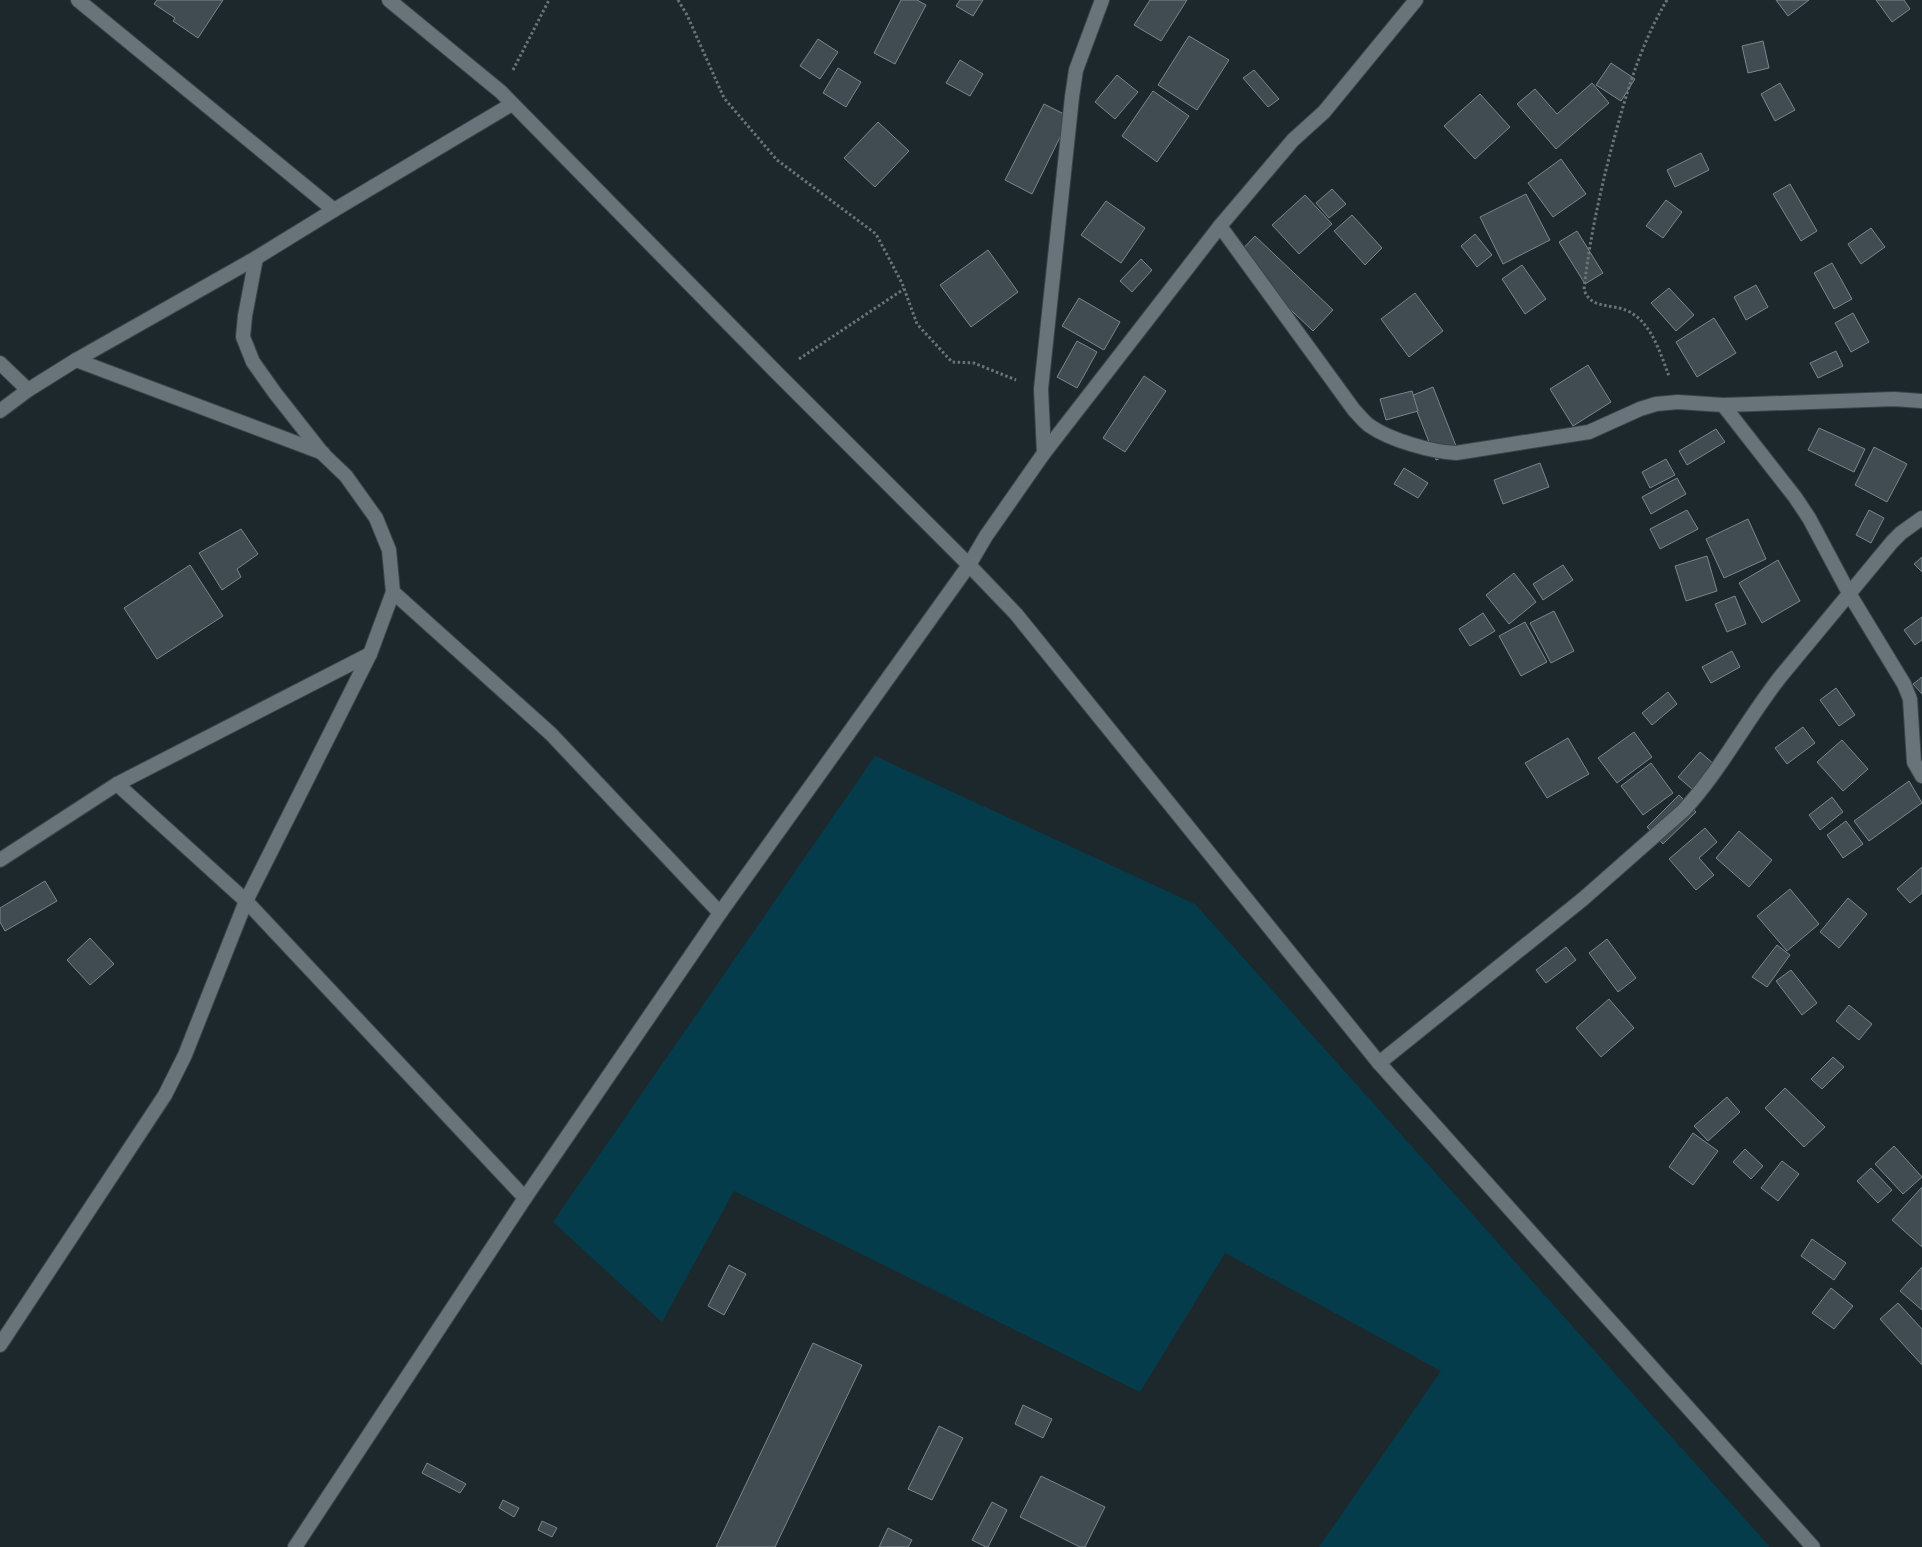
<svg xmlns="http://www.w3.org/2000/svg" width="1922" height="1547" font-family="'Space Grotesk',sans-serif">
<style>
.green{fill:#043c4c}
.building{fill:#404c51;stroke:#79868c}
.lines{fill:none;stroke-linecap:round;stroke-linejoin:round}
.minor-casing{stroke:#3b4548;stroke-width:16}
.path{stroke:#6a7477;stroke-width:3;stroke-dasharray:2.5 2.5;stroke-linecap:butt}
.minor{stroke:#68747a;stroke-width:14}
</style>
<rect width="100%" height="100%" fill="#1d282c"/>
<path class="green" d="M875,756L1195,904L1770,1547H1319L1441,1371L1225,1253L1140,1392L734,1191L662,1322L553,1222Z"/>
<g class="building">
<path d="M157,0H223L198,38L173,21L175,18L154,4Z"/>
<path d="M901,0H917L926,5L895,64L874,53Z"/>
<path d="M960,0H983L973,16L956,6Z"/>
<path d="M1150,0H1187L1161,41L1134,25Z"/>
<path d="M1776,0H1809L1788,16Z"/>
<path d="M1876,0H1904L1910,9L1892,22Z"/>
<path d="M1189,36L1229,60L1197,110L1158,85Z"/>
<path d="M818,39L838,52L820,79L800,66Z"/>
<path d="M1763,41L1769,68L1748,73L1742,46Z"/>
<path d="M960,60L983,74L970,96L946,83Z"/>
<path d="M1611,63L1635,79L1621,101L1596,85Z"/>
<path d="M838,68L861,82L846,107L823,93Z"/>
<path d="M1254,70L1279,99L1268,107L1243,78Z"/>
<path d="M1117,75L1138,92L1115,119L1095,102Z"/>
<path d="M1592,83L1609,103L1556,149L1517,104L1535,89L1557,114Z"/>
<path d="M1780,83L1795,110L1775,121L1761,94Z"/>
<path d="M1153,91L1189,116L1157,162L1122,136Z"/>
<path d="M1480,94L1510,127L1475,159L1444,126Z"/>
<path d="M1044,104L1070,117L1032,194L1005,180Z"/>
<path d="M878,122L909,151L875,187L844,158Z"/>
<path d="M1701,153L1709,170L1675,187L1667,170Z"/>
<path d="M1561,159L1586,194L1553,217L1528,183Z"/>
<path d="M1790,184L1817,231L1801,241L1773,194Z"/>
<path d="M1332,189L1346,204L1329,218L1316,203Z"/>
<path d="M1526,194L1550,240L1503,264L1480,217Z"/>
<path d="M1305,195L1332,224L1299,254L1272,225Z"/>
<path d="M1666,200L1682,212L1663,238L1646,226Z"/>
<path d="M1106,201L1145,228L1121,263L1081,235Z"/>
<path d="M1352,215L1382,248L1365,265L1334,231Z"/>
<path d="M1871,228L1885,247L1861,264L1848,244Z"/>
<path d="M1577,231L1603,273L1585,284L1559,242Z"/>
<path d="M1475,234L1492,255L1477,267L1461,246Z"/>
<path d="M1255,236L1333,310L1313,331L1235,257Z"/>
<path d="M988,250L1018,292L971,327L940,285Z"/>
<path d="M1141,259L1152,270L1132,292L1120,281Z"/>
<path d="M1832,263L1852,299L1834,309L1814,273Z"/>
<path d="M1522,265L1546,299L1525,314L1502,279Z"/>
<path d="M1756,285L1768,307L1746,320L1734,297Z"/>
<path d="M1669,288L1694,315L1676,331L1651,303Z"/>
<path d="M1415,293L1443,331L1409,357L1381,319Z"/>
<path d="M1079,298L1120,322L1104,350L1062,326Z"/>
<path d="M1853,313L1869,342L1851,352L1835,323Z"/>
<path d="M1714,318L1736,353L1697,377L1676,342Z"/>
<path d="M1077,341L1097,352L1077,388L1057,377Z"/>
<path d="M1836,351L1843,366L1818,378L1810,363Z"/>
<path d="M1588,365L1611,402L1573,426L1550,389Z"/>
<path d="M1144,376L1166,391L1125,452L1103,438Z"/>
<path d="M1433,387L1458,451L1436,460L1411,396Z"/>
<path d="M1412,391L1418,411L1386,420L1380,399Z"/>
<path d="M1819,428L1865,449L1854,472L1808,450Z"/>
<path d="M1716,429L1725,442L1687,465L1679,451Z"/>
<path d="M1874,447L1907,464L1887,502L1855,485Z"/>
<path d="M1666,459L1675,475L1650,488L1642,472Z"/>
<path d="M1540,463L1549,487L1503,504L1494,480Z"/>
<path d="M1404,468L1428,483L1418,498L1394,484Z"/>
<path d="M1677,478L1686,494L1651,514L1642,497Z"/>
<path d="M1687,510L1698,529L1660,549L1650,529Z"/>
<path d="M1869,510L1884,518L1871,543L1856,535Z"/>
<path d="M1748,519L1766,559L1724,578L1706,539Z"/>
<path d="M241,529L258,554L237,569L241,577L222,590L199,553Z"/>
<path d="M1707,556L1717,591L1686,601L1675,566Z"/>
<path d="M1922,557V572L1914,564Z"/>
<path d="M1778,560L1800,601L1762,623L1739,583Z"/>
<path d="M190,565L223,616L157,659L124,608Z"/>
<path d="M1563,565L1573,580L1543,600L1533,584Z"/>
<path d="M1514,573L1536,602L1509,624L1486,595Z"/>
<path d="M1735,596L1746,624L1727,632L1715,604Z"/>
<path d="M1554,611L1574,651L1551,663L1530,623Z"/>
<path d="M1483,613L1495,631L1470,646L1459,629Z"/>
<path d="M1922,617V640L1915,645L1904,630Z"/>
<path d="M1525,622L1547,662L1521,676L1499,636Z"/>
<path d="M1732,651L1740,667L1711,683L1702,667Z"/>
<path d="M1922,677V694L1913,684Z"/>
<path d="M1836,688L1855,715L1839,726L1820,700Z"/>
<path d="M1668,692L1677,704L1652,725L1642,713Z"/>
<path d="M1803,727L1815,743L1787,764L1775,748Z"/>
<path d="M1634,732L1652,757L1617,783L1598,758Z"/>
<path d="M1568,738L1589,774L1547,798L1525,763Z"/>
<path d="M1842,740L1868,769L1843,791L1817,762Z"/>
<path d="M1700,752L1715,765L1692,789L1678,777Z"/>
<path d="M1651,763L1673,793L1643,815L1621,786Z"/>
<path d="M1909,781L1922,803L1869,841L1854,821Z"/>
<path d="M1679,795L1696,812L1663,844L1647,827Z"/>
<path d="M1832,797L1843,812L1820,830L1809,815Z"/>
<path d="M1846,821L1863,844L1843,858L1827,835Z"/>
<path d="M1705,828L1717,842L1699,858L1714,875L1696,890L1669,859Z"/>
<path d="M1739,831L1772,860L1749,887L1716,858Z"/>
<path d="M1922,867V893L1910,903L1897,889Z"/>
<path d="M45,881L57,901L5,931L0,922V908Z"/>
<path d="M1790,889L1819,924L1787,951L1757,916Z"/>
<path d="M1848,898L1867,914L1839,948L1820,932Z"/>
<path d="M90,938L114,964L90,985L67,960Z"/>
<path d="M1607,939L1636,978L1618,992L1589,953Z"/>
<path d="M1777,945L1790,955L1767,987L1752,977Z"/>
<path d="M1566,947L1576,960L1546,983L1536,970Z"/>
<path d="M1791,970L1817,1003L1802,1015L1776,981Z"/>
<path d="M1609,999L1634,1028L1601,1057L1576,1028Z"/>
<path d="M1849,1005L1872,1024L1859,1040L1836,1021Z"/>
<path d="M1833,1057L1844,1067L1822,1089L1811,1079Z"/>
<path d="M1785,1088L1825,1127L1804,1147L1765,1108Z"/>
<path d="M1727,1097L1740,1112L1708,1141L1694,1126Z"/>
<path d="M1693,1133L1718,1151L1693,1185L1669,1167Z"/>
<path d="M1894,1146L1922,1177L1903,1194L1875,1164Z"/>
<path d="M1745,1149L1763,1166L1751,1179L1733,1162Z"/>
<path d="M1782,1161L1799,1174L1778,1201L1761,1188Z"/>
<path d="M1871,1168L1892,1190L1878,1203L1857,1181Z"/>
<path d="M1922,1187V1247L1892,1220Z"/>
<path d="M1812,1239L1846,1263L1834,1280L1801,1256Z"/>
<path d="M729,1265L746,1274L724,1315L708,1306Z"/>
<path d="M1922,1267V1310L1900,1291Z"/>
<path d="M1831,1288L1853,1306L1834,1329L1812,1313Z"/>
<path d="M1898,1303L1922,1329V1365L1880,1319Z"/>
<path d="M813,1343L862,1365L775,1547H716Z"/>
<path d="M1023,1405L1052,1419L1043,1438L1015,1424Z"/>
<path d="M939,1426L963,1438L932,1500L908,1489Z"/>
<path d="M427,1463L466,1484L460,1493L422,1473Z"/>
<path d="M1041,1476L1105,1507L1085,1547H1080L1020,1517Z"/>
<path d="M503,1500L519,1508L514,1517L499,1508Z"/>
<path d="M992,1502L1007,1510L988,1547H986L972,1540Z"/>
<path d="M542,1521L557,1528L552,1537L538,1530Z"/>
<path d="M888,1528L912,1540L908,1547H879Z"/>
</g>
<g class="lines">
<g class="minor-casing">
<g id="minor">
<path d="M78,0L334,210"/>
<path d="M389,0L501,92L777,373L969,565L1016,614L1379,1063L1813,1547"/>
<path d="M1220,226L1354,410C1359,415 1364,422 1370,426C1390,440 1432,452 1456,453L1589,432L1640,409L1656,404L1678,402L1723,405L1754,404L1894,399L1922,401"/>
<path d="M256,258L245,316L243,337L253,362L275,393L323,454L346,476L376,518L389,550L393,592L551,734L720,913"/>
<path d="M76,360L323,453"/>
<path d="M0,363L28,390"/>
<path d="M1723,405L1795,497L1809,518L1850,595L1904,684L1910,699L1914,762L1922,776"/>
<path d="M0,411L28,390L76,360L256,258L334,210L512,104"/>
<path d="M1044,453L1041,389L1072,97L1076,70L1102,0"/>
<path d="M117,784L246,901L525,1198"/>
<path d="M0,860L117,784L370,654"/>
<path d="M1379,1063L1583,899L1684,810C1721,770 1747,719 1781,676L1892,542L1901,533L1922,518"/>
<path d="M0,1345L165,1095L185,1055L246,901L370,654L393,592"/>
<path d="M295,1547L525,1198L720,913L969,565L986,536L1044,453L1220,226L1293,140L1324,112L1416,0"/>
</g>
</g>
<g class="path">
<path d="M678,0L687,15L724,98L777,160L876,234L902,283L917,324L952,362L974,363L1016,380"/>
<path d="M1667,0C1639,47 1625,98 1611,150C1599,197 1589,242 1584,290C1592,310 1611,303 1628,311C1652,323 1660,353 1669,376"/>
<path d="M513,70L549,0"/>
<path d="M799,359L904,289"/>
</g>
<use href="#minor" class="minor"/>
</g>
</svg>
